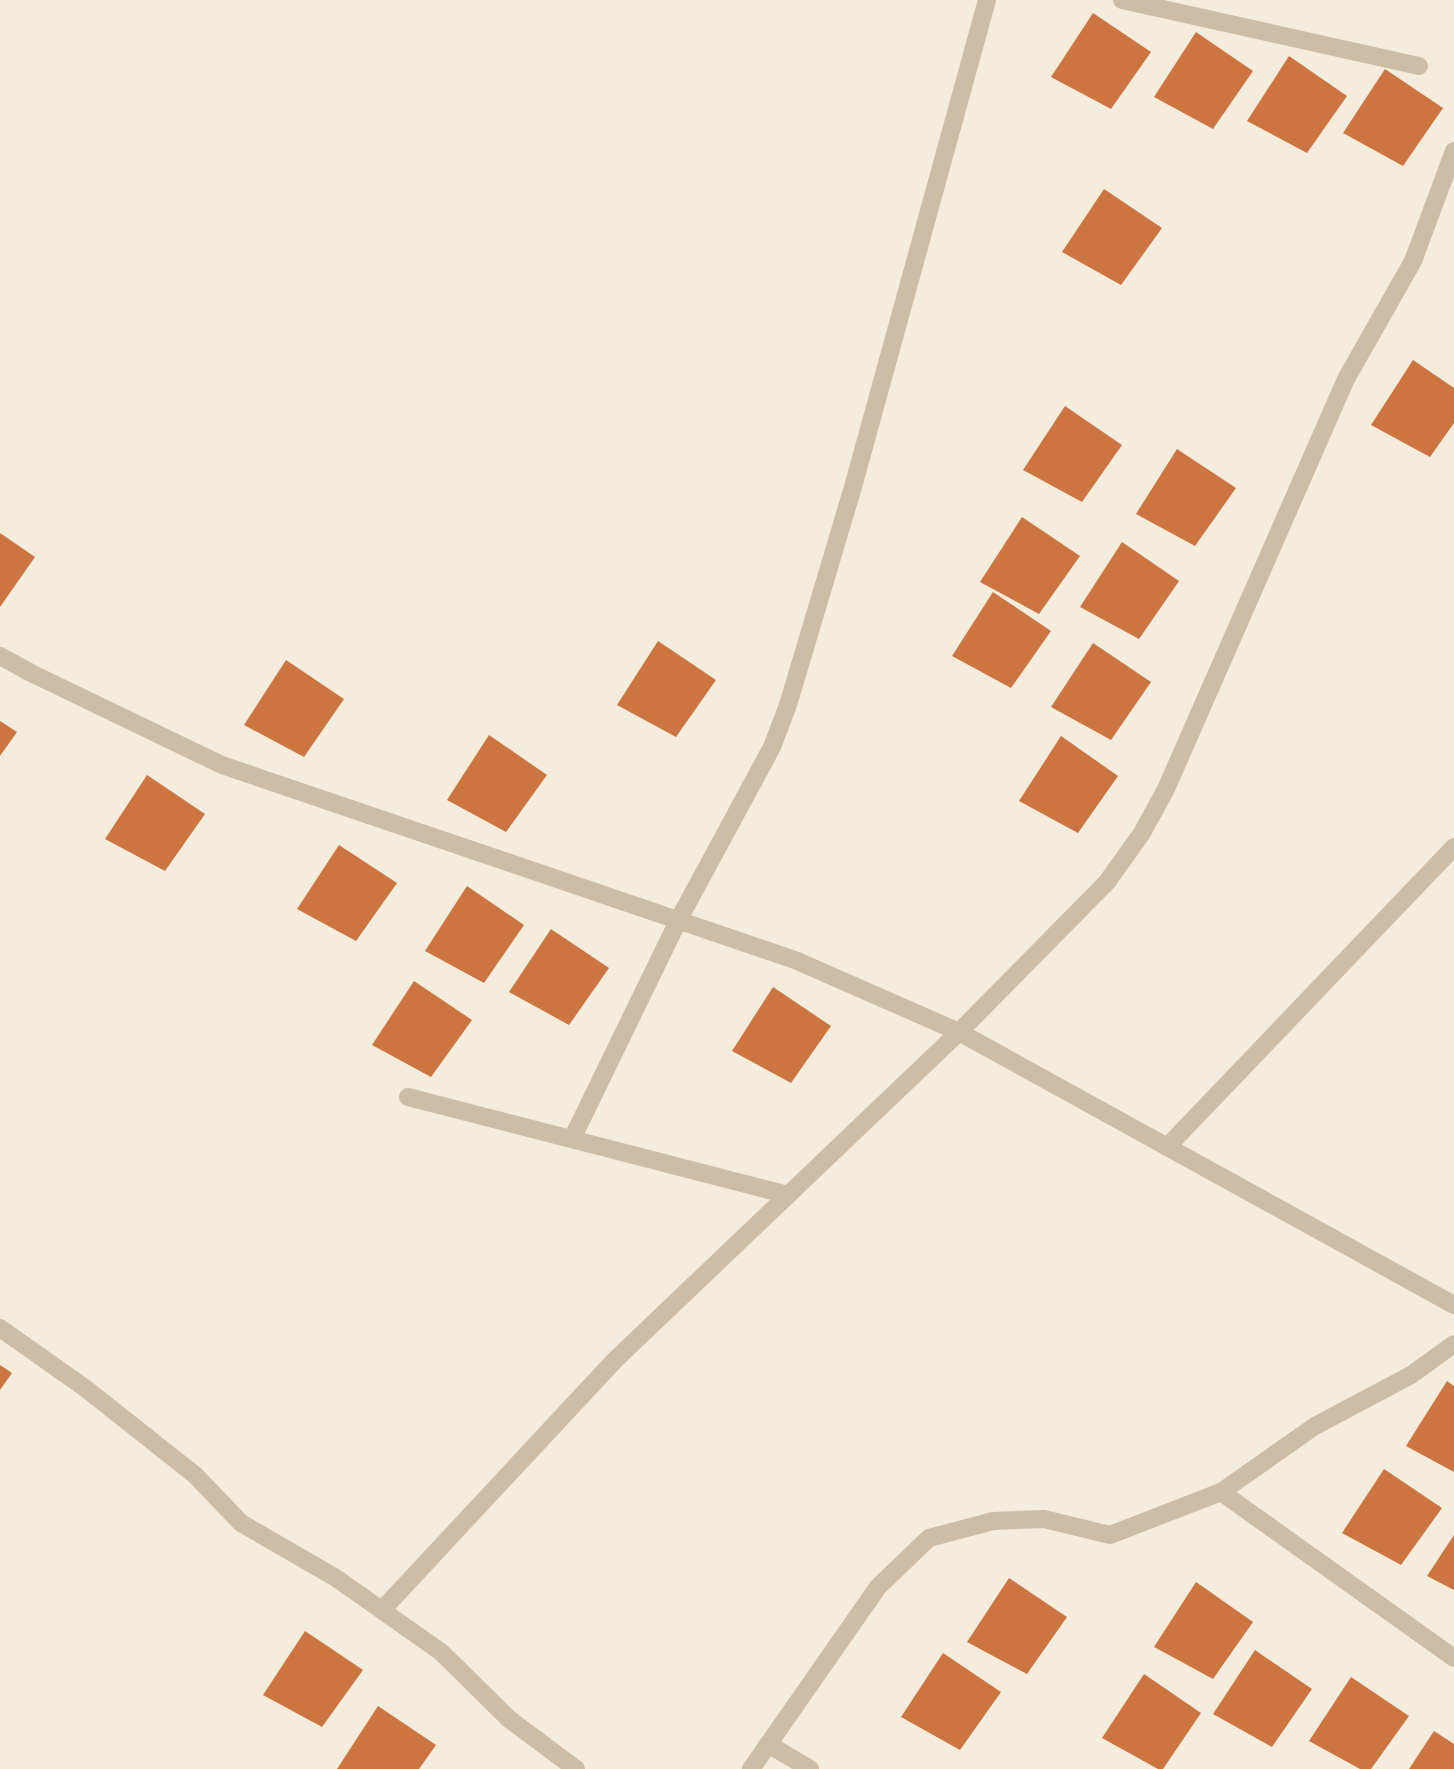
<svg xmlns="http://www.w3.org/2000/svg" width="1454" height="1769" font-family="'Work Sans',sans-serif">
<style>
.building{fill:#cd7541}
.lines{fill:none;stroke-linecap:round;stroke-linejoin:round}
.minor{stroke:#cdbda7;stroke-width:18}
</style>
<rect width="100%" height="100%" fill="#f4ecdc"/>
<g class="building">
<path d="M1093,13L1151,52L1111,109L1051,77Z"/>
<path d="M1196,32L1253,71L1213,129L1154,97Z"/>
<path d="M1289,56L1347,96L1307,153L1247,121Z"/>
<path d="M1385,69L1443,108L1403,166L1343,133Z"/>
<path d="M1104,189L1162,228L1121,285L1062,252Z"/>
<path d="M1413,360L1454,388V423L1430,457L1371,425Z"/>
<path d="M1065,406L1122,445L1082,502L1023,470Z"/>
<path d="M1177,449L1236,488L1195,546L1136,514Z"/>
<path d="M1022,517L1080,556L1039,614L980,582Z"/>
<path d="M0,533L35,557L0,607Z"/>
<path d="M1122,542L1179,581L1139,639L1080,607Z"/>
<path d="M993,592L1051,631L1011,688L952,656Z"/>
<path d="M658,641L716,680L676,737L617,705Z"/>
<path d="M1093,643L1151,682L1111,740L1051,707Z"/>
<path d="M286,660L344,699L304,757L244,725Z"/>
<path d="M0,721L17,732L0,756Z"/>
<path d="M489,735L547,775L506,832L447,800Z"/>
<path d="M1061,736L1118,776L1078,833L1019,801Z"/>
<path d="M147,775L205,814L165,871L105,839Z"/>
<path d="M339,845L397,883L356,941L297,909Z"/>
<path d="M467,886L524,925L484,983L425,951Z"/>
<path d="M551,929L609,968L569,1025L509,992Z"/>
<path d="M414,981L472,1020L431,1077L372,1045Z"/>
<path d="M773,987L831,1026L791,1083L732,1051Z"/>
<path d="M0,1365L12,1373L0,1390Z"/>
<path d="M1447,1381L1454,1386V1472L1406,1446Z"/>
<path d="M1384,1469L1442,1508L1401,1565L1342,1533Z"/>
<path d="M1454,1535V1590L1427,1576Z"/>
<path d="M1009,1578L1067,1617L1027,1674L967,1642Z"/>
<path d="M1196,1582L1253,1622L1213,1679L1154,1647Z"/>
<path d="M305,1631L363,1670L322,1727L263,1695Z"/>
<path d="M1255,1650L1312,1689L1272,1747L1213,1714Z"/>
<path d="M943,1653L1001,1692L960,1750L901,1717Z"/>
<path d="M1144,1674L1201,1713L1163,1769H1158L1102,1738Z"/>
<path d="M1351,1677L1409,1716L1371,1769H1360L1309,1741Z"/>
<path d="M378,1706L436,1745L419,1769H337Z"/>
<path d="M1434,1731L1454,1744V1769H1409Z"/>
</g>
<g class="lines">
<g class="minor">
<path d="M1122,0L1419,66"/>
<path d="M0,656L31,673L222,765L795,960L959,1032L1454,1305"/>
<path d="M408,1097L788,1195"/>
<path d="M572,1139L679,919L772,747L788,705L853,487L987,0"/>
<path d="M1167,1147L1454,847"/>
<path d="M0,1328L85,1388L195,1475L241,1523L336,1578L441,1652L509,1719L576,1769"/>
<path d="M1221,1492L1454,1658"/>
<path d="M382,1610L615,1360L959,1032L1107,882L1142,833L1166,789L1346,379L1413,261L1454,151"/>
<path d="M768,1744L810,1769"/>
<path d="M751,1769L878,1587L929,1538L993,1521L1044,1519L1110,1535L1221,1492L1315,1426L1411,1375L1454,1344"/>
</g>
</g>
</svg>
